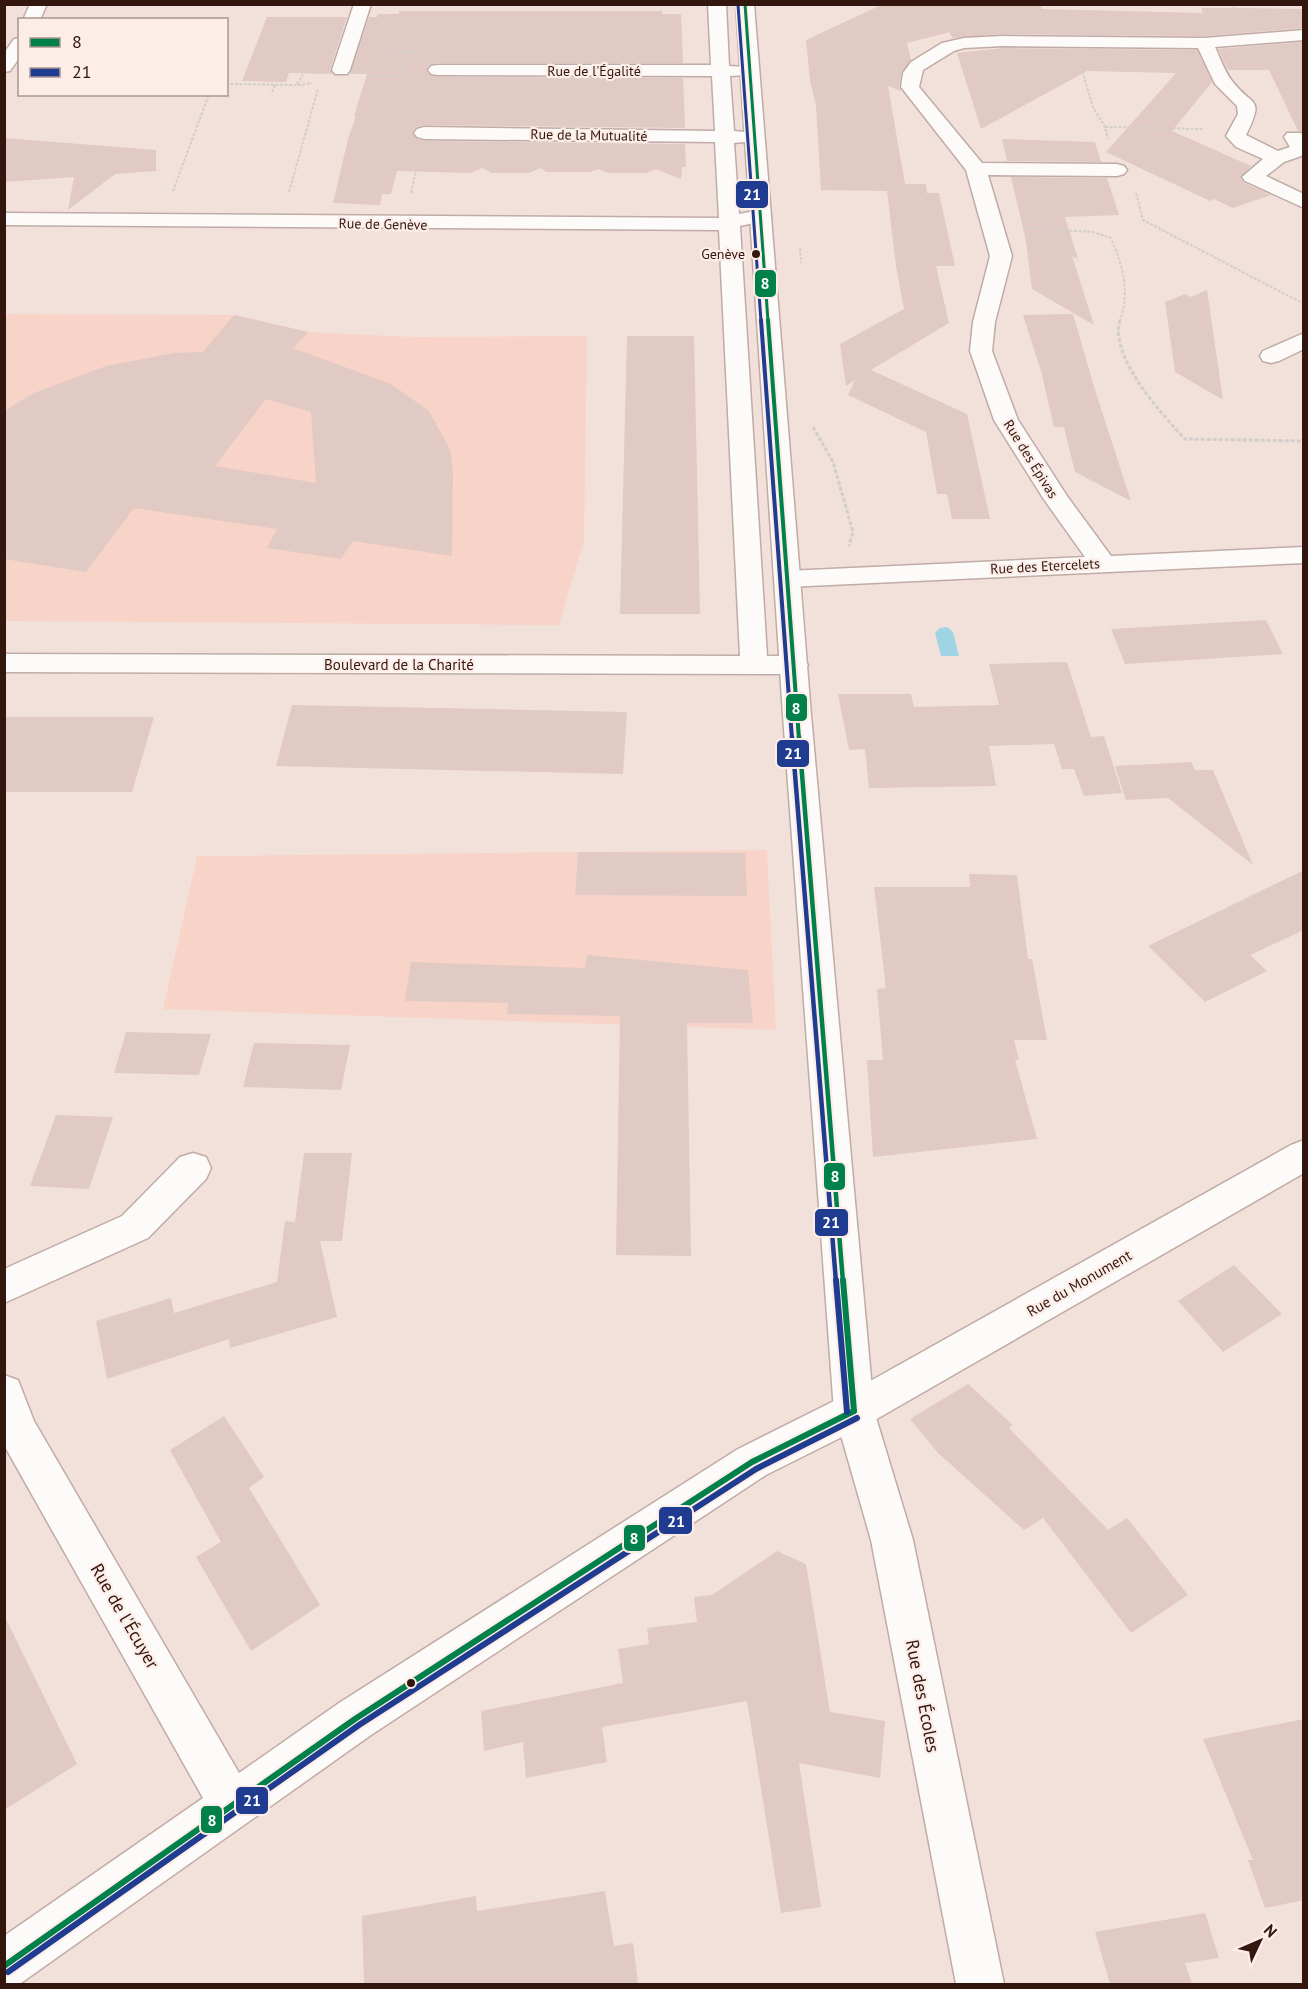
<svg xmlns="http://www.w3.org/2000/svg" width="1308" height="1989" font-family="'PT Sans',sans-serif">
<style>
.built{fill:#f8d4c8}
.water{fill:#9fd4e4}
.building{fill:#e0cac3;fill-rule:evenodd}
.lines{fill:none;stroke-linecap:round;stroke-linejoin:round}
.minor-casing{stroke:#c0aba5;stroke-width:3}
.major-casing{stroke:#c0aba5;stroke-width:3}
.path-far1{stroke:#d3cdcb;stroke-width:2;stroke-dasharray:3 1.5;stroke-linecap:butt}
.path{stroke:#d3cdcb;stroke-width:3;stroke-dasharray:4 2;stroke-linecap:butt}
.minor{fill:#fdfafa;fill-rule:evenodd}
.major{fill:#fdfafa;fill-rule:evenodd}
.bus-1-far3-casing{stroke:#fdede8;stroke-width:6}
.bus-1-far2-casing{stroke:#fdede8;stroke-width:8}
.bus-1-far1-casing{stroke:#fdede8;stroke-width:9}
.bus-1-casing{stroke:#fdede8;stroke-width:10}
.bus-2-far3-casing{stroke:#fdede8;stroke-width:6}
.bus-2-far2-casing{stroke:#fdede8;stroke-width:8}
.bus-2-far1-casing{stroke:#fdede8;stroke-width:9}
.bus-2-casing{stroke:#fdede8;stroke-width:10}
.bus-1-far3{stroke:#00804b;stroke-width:3}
.bus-1-far2{stroke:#00804b;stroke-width:4}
.bus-1-far1{stroke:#00804b;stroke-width:4.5}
.bus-1{stroke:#00804b;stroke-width:6}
.bus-2-far3{stroke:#1f3c90;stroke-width:3}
.bus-2-far2{stroke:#1f3c90;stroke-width:4}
.bus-2-far1{stroke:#1f3c90;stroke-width:4.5}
.bus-2{stroke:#1f3c90;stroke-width:6}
.bus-dot{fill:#33170f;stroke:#fdede8;stroke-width:2}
.labels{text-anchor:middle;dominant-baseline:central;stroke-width:4.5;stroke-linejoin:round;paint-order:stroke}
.far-street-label{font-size:14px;fill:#33170f;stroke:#fdede8}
.bus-label{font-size:14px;fill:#33170f;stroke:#fdede8;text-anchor:end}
.street-label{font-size:15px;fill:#33170f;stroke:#fdede8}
.near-street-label{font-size:18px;fill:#33170f;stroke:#fdede8}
.line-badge{stroke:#fdede8;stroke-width:2}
.badge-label{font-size:16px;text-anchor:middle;font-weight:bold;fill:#fff}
</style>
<rect width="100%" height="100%" fill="#f2e1db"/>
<g class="built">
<path d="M5,314L234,315L308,332L414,337L587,336L584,541L559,625L5,621Z"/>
<path d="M767,850L776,1030L163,1009L197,856Z"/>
</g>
<path class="water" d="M947,627L953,632L959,656H941L935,633L940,628Z"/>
<g class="building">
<path d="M883,4H1041L1042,9L1203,13L1201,8H1231L1233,7L1235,8L1304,9V28L1204,36L1003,34L952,38L950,32L907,43L911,60L901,73L899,87L901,91L888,86L905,184H926L927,193H939L955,266H936L949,323L871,370L967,414L990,519H952L947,494H937L926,432L848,395L855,380L846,386L840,344L904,309L896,266L887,191L821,190L816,106L810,80L806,40Z"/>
<path d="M399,11H662V14H681L683,63H437L429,65L426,70L429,75L437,77L683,78L685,128L424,125L416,127L412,133L416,139L424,141L685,144L686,167H682L681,179L656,169L646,173H609L598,169L590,172H547L540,168L529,173H492L482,168L470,173L397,171L391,194H382L380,205L333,203L348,139L356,116H354L367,74H350L369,17H377L378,14H399Z"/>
<path d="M267,17H347L330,69L332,74L289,73L286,82L242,81Z"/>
<path d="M1304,42V133L1298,131L1269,70H1228L1218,49Z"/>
<path d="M1003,48L1197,50L1212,82L1172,131L1251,166L1240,178L1244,183L1271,195L1233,208L1214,199L1210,201L1106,152L1176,73L1087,71L981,129L957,53Z"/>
<path d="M4,138L156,150V171L115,174L68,210L74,177L4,182Z"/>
<path d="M1002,139L1095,142L1101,162L1007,161Z"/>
<path d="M1011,177L1107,178L1119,215L1065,217L1078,259L1072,256L1094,325L1032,289L1026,241Z"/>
<path d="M1207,290L1223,400L1175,372L1165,302L1185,294L1191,297Z"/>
<path d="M1073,314L1095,390L1131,501L1075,472L1064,427H1054L1041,371L1023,315Z"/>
<path d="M234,315L308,332L293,348L391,384L429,411L450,450L453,472L452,556L353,541L341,559L267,548L277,529L134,508L86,572L4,559V411L34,393L106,366L174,353L203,352ZM266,399L311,412L316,483L215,466Z"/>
<path d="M627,336H694L700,614H620Z"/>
<path d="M1266,620L1283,654L1125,664L1111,629Z"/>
<path d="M1067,662L1091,737L1104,736L1122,793L1084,796L1074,769H1062L1054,744L989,746L996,786L869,788L865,749L849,750L838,694H911L914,707L999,705L989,664Z"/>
<path d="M292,705L627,712L623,774L276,766Z"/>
<path d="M4,717H154L132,792H4Z"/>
<path d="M1191,762L1195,770H1213L1253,865L1168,798L1126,800L1115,766Z"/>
<path d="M578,852L745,853L747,896L575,895Z"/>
<path d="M1304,870V930L1250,955L1267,971L1205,1002L1148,946Z"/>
<path d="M969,874L1017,875L1028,959H1032L1047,1040H1014L1019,1060H1015L1037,1139L873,1157L867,1060H883L877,989L886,988L874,887H970Z"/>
<path d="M587,955L748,970L753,1023H687L691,1256L616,1255L620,1016L507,1014L508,1003L405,1001L411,962L585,968Z"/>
<path d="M126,1032L211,1034L199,1075L114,1073Z"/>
<path d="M254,1043L350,1045L341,1090L243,1087Z"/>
<path d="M56,1115L113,1117L89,1189L30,1186Z"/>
<path d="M304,1153H352L342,1241H320L337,1317L230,1348L229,1339L107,1379L96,1321L171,1298L174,1313L277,1282L285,1221L295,1222Z"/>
<path d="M1234,1265L1282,1314L1223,1352L1178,1301Z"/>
<path d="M968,1384L1013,1425L1009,1428L1108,1530L1127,1518L1188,1595L1131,1633L1043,1518L1024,1530L938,1453L910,1419Z"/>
<path d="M224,1416L264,1477L249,1488L320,1605L251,1651L196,1557L221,1542L170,1450Z"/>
<path d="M777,1551L806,1564L830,1712L885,1721L880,1778L799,1763L821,1907L781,1913L747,1701L602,1727L607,1762L526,1778L523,1742L484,1751L481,1711L623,1683L618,1649L649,1644L647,1628L697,1622L694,1597L712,1595Z"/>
<path d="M4,1615L77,1764L4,1810Z"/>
<path d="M1304,1719V1900L1265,1908L1248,1860H1253L1203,1739Z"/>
<path d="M605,1891L614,1946L633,1943L638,1984H364L362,1916L476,1896L477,1911Z"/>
<path d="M1205,1913L1219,1958L1185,1963L1192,1984H1110L1095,1932Z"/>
</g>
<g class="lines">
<g class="minor-casing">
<g id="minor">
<path d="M30,4H47L40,20H23Z"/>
<path d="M354,4H371L350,70L347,74H335L332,70Z"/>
<path d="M708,4H726L729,66L747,67L750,71L747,75L730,76L734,131L754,133L757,137L754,141L734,143L739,214L761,210L768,212L771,216L768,220L740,226L767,656H794L804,659L808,665L804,671L794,674L4,672V654L740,656L719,230L4,225V213L719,218L715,142L424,139L417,137L414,133L417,129L424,127L715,131L712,76L437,75L431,74L428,70L431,66L437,65H711Z"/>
<path d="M1304,30V40L1215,47C1220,58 1225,72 1232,81C1253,108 1265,96 1246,135L1278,151L1290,147L1284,137L1287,133H1301L1304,137V155L1284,162L1266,176L1304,194V208L1245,181L1242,177L1263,159L1236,147L1226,136L1238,114L1237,106L1215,84L1198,48L1003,46L964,48L954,51L923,70L919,87L982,163L1117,164L1124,166L1127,170L1124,174L1117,176L988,175L1012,256L995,322L992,351L1018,420L1067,496L1111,556L1304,547V563L787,587L778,585L774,579L778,573L787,571L1085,557L1043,498L994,420L970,351L973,322L990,256L966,170L901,87L903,73L911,62L942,43L964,38L1003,36L1204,38Z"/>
<path d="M20,38V57L10,71L4,72V53L14,39Z"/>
<path d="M1304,333V349L1279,361L1271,363L1263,361L1260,356L1263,351Z"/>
<path d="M1304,1140V1173L868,1424L766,1475L371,1735L21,1983L4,1984V1936L203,1798L4,1445V1375L18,1380L34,1421L239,1773L339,1703L738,1449L840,1398L1291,1145Z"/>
<path d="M193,1153L206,1157L211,1168L206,1179L148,1238L4,1303V1269L122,1216L180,1157Z"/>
</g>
</g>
<g class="major-casing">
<path id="major" d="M736,4H754L811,715L874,1411L913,1540L1004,1984H956L871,1540L834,1411L783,715Z"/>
</g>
<g class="path-far1">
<path d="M382,51H413"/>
<path d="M1082,71L1093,107L1105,127L1108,139"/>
<path d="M374,76H401L405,51"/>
<path d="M226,84L299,85L312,83"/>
<path d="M297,84L303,75"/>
<path d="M272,92L275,85"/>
<path d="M1105,127L1203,129"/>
<path d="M173,191L209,94"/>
<path d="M289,192L318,89"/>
<path d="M411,193L418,162"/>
<path d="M1136,193L1143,220L1304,304"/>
<path d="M1029,228L1093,232L1111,238C1123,267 1130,291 1120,321"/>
<path d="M800,248L801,263"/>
</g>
<g class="path">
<path d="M1120,320C1109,357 1161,413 1185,439L1304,441"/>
<path d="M813,427L833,462L853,532L849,546"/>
</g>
<use href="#minor" class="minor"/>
<use href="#major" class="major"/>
<g class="bus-1-far3-casing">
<path id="bus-1-far3" d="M745,4L768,321"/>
</g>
<g class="bus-1-far2-casing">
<path id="bus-1-far2" d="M768,320L799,739"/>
</g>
<g class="bus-1-far1-casing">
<path id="bus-1-far1" d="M799,737L843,1282"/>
</g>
<g class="bus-1-casing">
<g id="bus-1">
<path d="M843,1280L854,1411"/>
<path d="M4,1966L355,1719L752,1462L854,1411"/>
</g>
</g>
<g class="bus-2-far3-casing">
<path id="bus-2-far3" d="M738,5L761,321"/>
</g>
<g class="bus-2-far2-casing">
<path id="bus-2-far2" d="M761,320L792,739"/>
</g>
<g class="bus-2-far1-casing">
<path id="bus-2-far1" d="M792,737L836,1282"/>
</g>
<g class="bus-2-casing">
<g id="bus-2">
<path d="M836,1280L847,1412"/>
<path d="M8,1972L359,1725L756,1469L857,1418"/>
</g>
</g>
<use href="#bus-1-far3" class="bus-1-far3"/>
<use href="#bus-1-far2" class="bus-1-far2"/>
<use href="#bus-1-far1" class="bus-1-far1"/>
<use href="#bus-1" class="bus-1"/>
<use href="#bus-2-far3" class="bus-2-far3"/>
<use href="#bus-2-far2" class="bus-2-far2"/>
<use href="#bus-2-far1" class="bus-2-far1"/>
<use href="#bus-2" class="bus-2"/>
</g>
<g class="bus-dot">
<circle cx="756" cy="254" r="5"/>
<circle cx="411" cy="1683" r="5"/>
</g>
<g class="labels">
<g class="far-street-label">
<text x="594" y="71">Rue de l'Égalité</text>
<text transform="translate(589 135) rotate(1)">Rue de la Mutualité</text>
<text transform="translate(383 224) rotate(1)">Rue de Genève</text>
<text transform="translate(1031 459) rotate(58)">Rue des Épivas</text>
<text transform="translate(1045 566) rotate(-3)">Rue des Etercelets</text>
</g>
<g class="bus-label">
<text x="745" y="254">Genève</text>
</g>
<g class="street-label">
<text x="399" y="664">Boulevard de la Charité</text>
<text transform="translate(1079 1283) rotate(-30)">Rue du Monument</text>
</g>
<g class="near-street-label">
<text transform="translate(125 1616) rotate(60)">Rue de l'Écuyer</text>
<text transform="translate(923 1696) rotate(79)">Rue des Écoles</text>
</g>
</g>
<g class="line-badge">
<rect x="735" y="180" width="34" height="29" rx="6" fill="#1f3c90"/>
<rect x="754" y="269" width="23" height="29" rx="6" fill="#00804b"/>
<rect x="785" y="693" width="23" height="29" rx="6" fill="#00804b"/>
<rect x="776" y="739" width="34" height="29" rx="6" fill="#1f3c90"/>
<rect x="823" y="1162" width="23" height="29" rx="6" fill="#00804b"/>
<rect x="814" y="1208" width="35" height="29" rx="6" fill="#1f3c90"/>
<rect x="658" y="1506" width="35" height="29" rx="6" fill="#1f3c90"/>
<rect x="623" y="1524" width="23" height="28" rx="6" fill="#00804b"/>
<rect x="235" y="1786" width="34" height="29" rx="6" fill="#1f3c90"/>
<rect x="200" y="1805" width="23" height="29" rx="6" fill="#00804b"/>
</g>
<g class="badge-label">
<text x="752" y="200">21</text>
<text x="765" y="289">8</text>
<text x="796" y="714">8</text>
<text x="793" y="759">21</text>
<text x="835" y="1182">8</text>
<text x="831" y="1228">21</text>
<text x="676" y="1527">21</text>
<text x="634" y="1544">8</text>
<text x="252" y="1806">21</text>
<text x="212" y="1826">8</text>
</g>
<rect width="1308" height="1989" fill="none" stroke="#33170f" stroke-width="12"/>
<rect x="18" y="18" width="210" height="78" fill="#fdede8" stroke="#ac9791" stroke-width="1.5"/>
<rect x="30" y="38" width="30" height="9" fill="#00804b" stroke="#ac9791" stroke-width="1.5"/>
<text x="72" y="48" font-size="18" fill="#33170f">8</text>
<rect x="30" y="68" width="30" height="9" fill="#1f3c90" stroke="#ac9791" stroke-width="1.5"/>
<text x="72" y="78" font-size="18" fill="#33170f">21</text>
<g transform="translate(1260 1941) rotate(46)" stroke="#fdede8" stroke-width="4.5" paint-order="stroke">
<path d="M0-4.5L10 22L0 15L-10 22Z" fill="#33170f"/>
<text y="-9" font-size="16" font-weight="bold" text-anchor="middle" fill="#33170f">N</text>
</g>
</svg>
